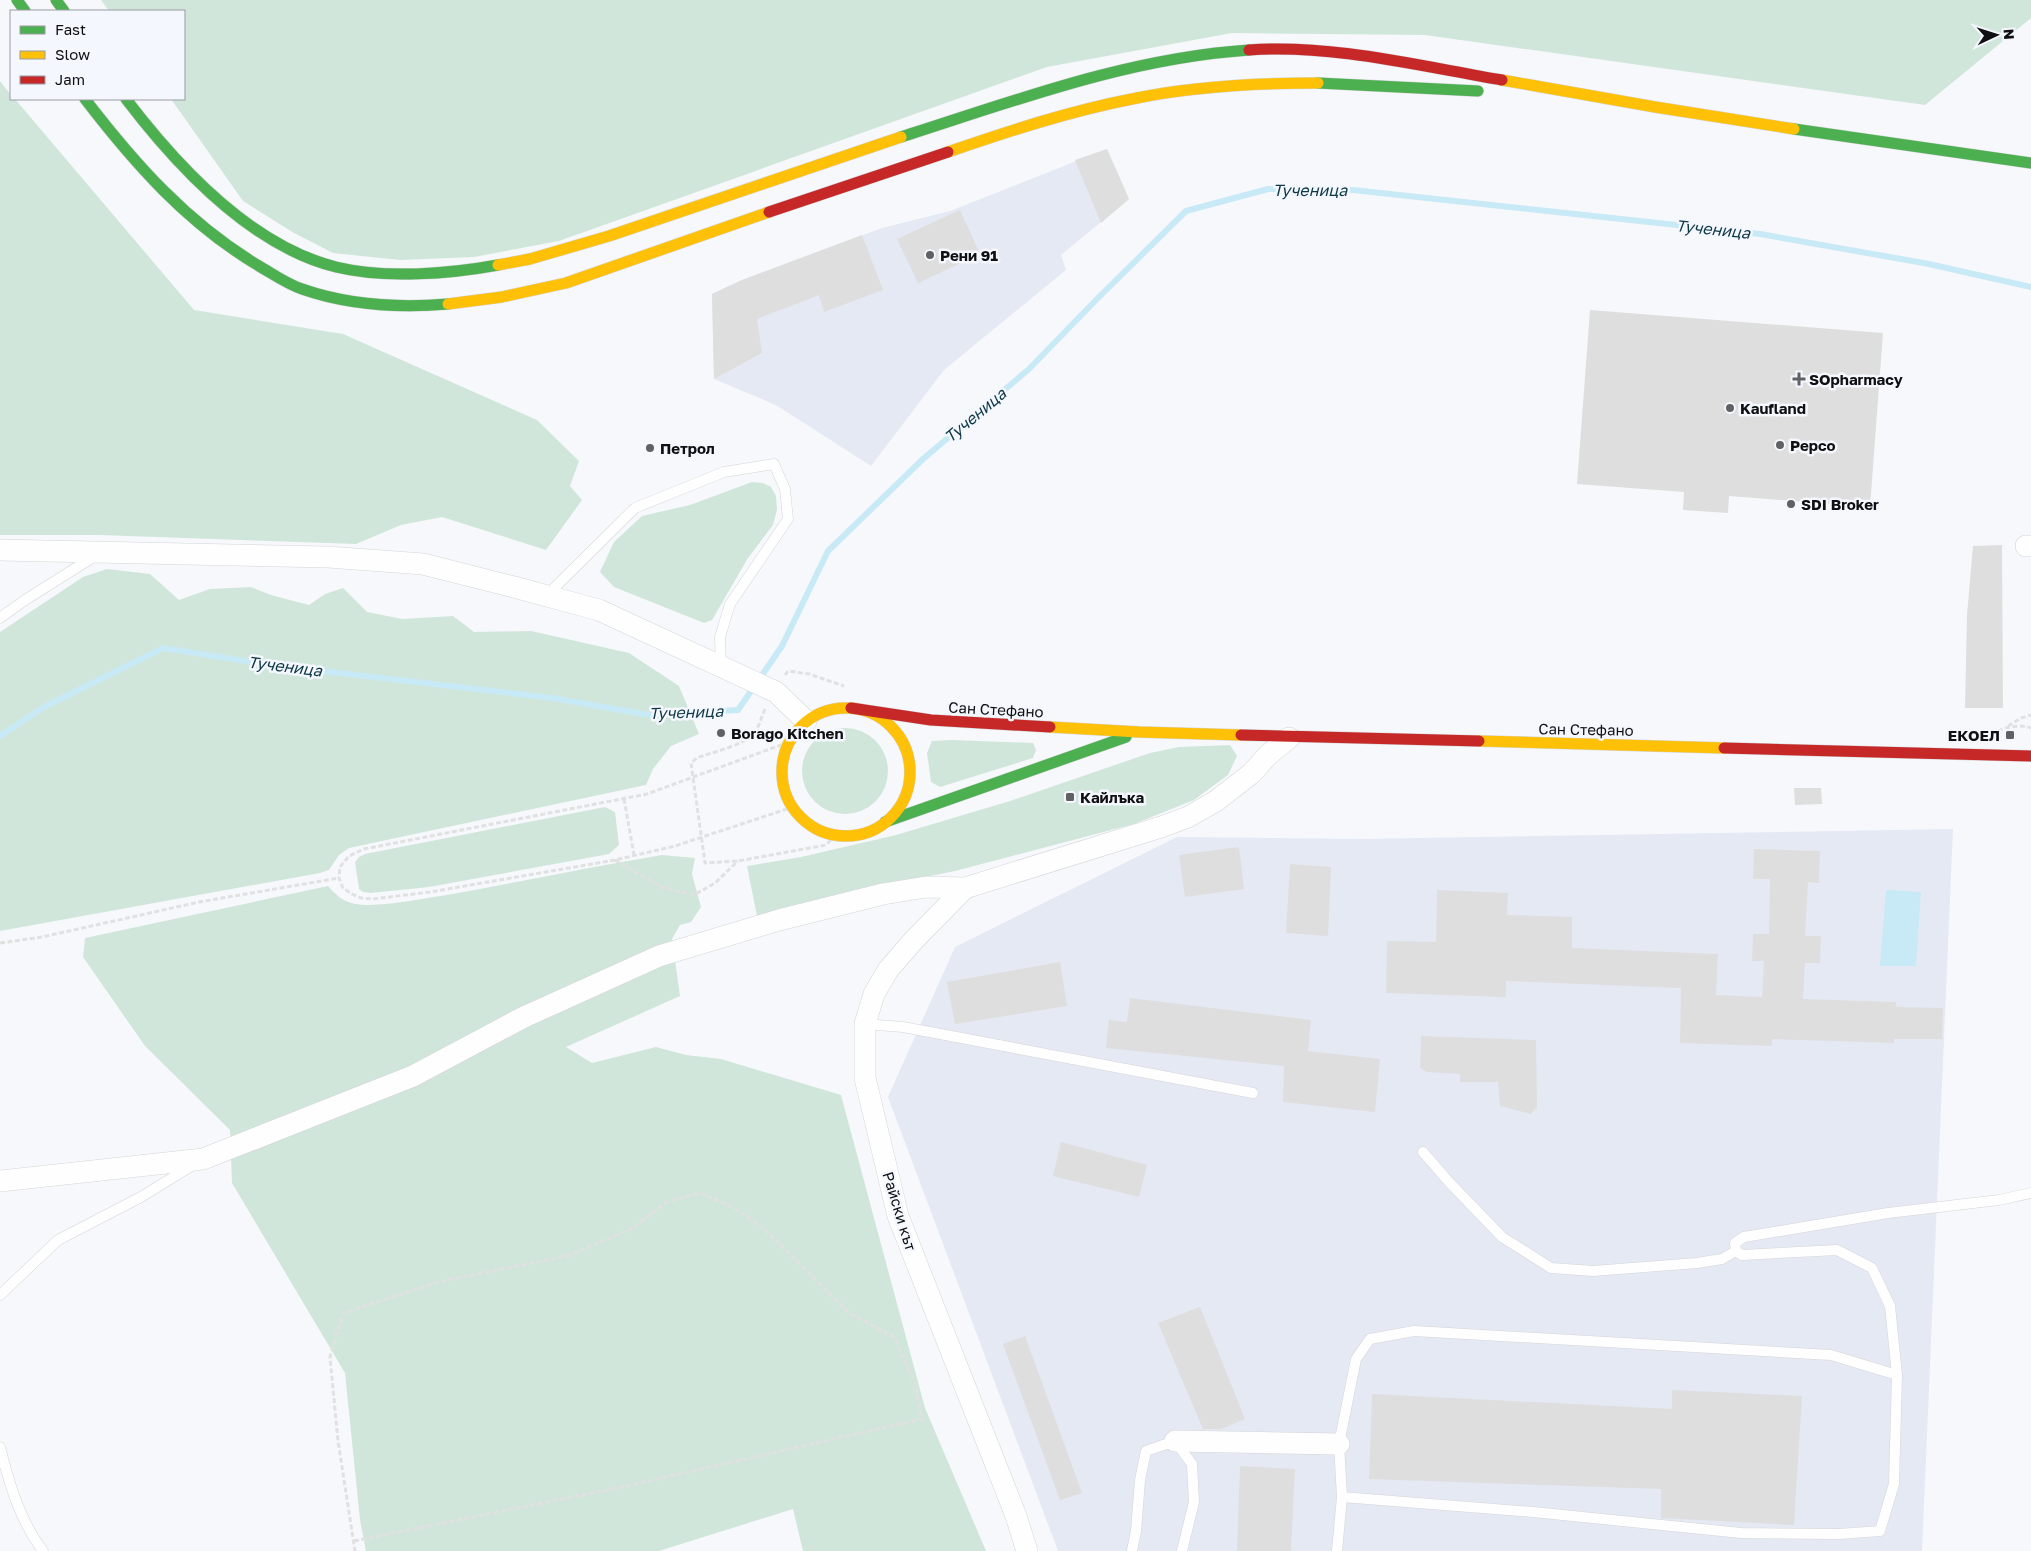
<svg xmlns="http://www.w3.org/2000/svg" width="2031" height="1551" font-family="'Golos Text',sans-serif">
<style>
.built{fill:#e5e9f3}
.green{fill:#d1e6da}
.water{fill:#c8e9f6}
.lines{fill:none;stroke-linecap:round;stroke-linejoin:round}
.stream{stroke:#c8e9f6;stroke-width:6}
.building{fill:#dededf}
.lane-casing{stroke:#d4d5d8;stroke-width:11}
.street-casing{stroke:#d4d5d8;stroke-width:22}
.fast-casing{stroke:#d4d5d8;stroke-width:12}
.slow-casing{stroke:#d4d5d8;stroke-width:12}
.jam-casing{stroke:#d4d5d8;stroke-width:12}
.path{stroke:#e1e1e2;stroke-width:3;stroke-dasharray:5 2.5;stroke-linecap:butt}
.lane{stroke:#fefeff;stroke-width:10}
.street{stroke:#fefeff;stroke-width:21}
.fast{stroke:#4caf50;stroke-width:11}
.slow{stroke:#ffc107;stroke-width:11}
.jam{stroke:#c62828;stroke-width:11}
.poi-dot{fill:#606164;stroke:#f4f7fe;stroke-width:2}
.labels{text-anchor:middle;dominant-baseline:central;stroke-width:5;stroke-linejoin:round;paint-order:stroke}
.poi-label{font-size:15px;font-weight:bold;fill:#0f1012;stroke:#f4f7fe;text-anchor:start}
.street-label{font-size:15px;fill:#0f1012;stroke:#f4f7fe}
.water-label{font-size:16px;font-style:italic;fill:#0f3846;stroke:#f4f7fe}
</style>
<rect width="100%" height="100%" fill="#f6f8fc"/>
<g class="built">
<path d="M1107,149L1129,199L1061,255L1066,270L944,370L871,466L776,405L714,379L712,294L742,280L882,228L950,211Z"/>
<path d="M1953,829L1922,1551H1058L888,1097L955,947L1177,837L1362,839Z"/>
</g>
<g class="green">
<path d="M101,0H2031V18L1925,105L1425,35L1232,33L1047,67L559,241L474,257L400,260L333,253L294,233L243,201L171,99H184V11H109Z"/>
<path d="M0,81L11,95V99H15L194,310L343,334L537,420L579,461L570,486L582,500L546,550L442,517L401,525L356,544L99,535H0Z"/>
<path d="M752,482L763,483L771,487L776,496L777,510L773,525L748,558L712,620L704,623L614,587L600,572L614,542L642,516L690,505Z"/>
<path d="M107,569L150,574L179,600L210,589L251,587L271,595L309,605L325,594L343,588L367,612L402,619L453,616L474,632L531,631L629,653L679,686L699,734L671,746L653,769L646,785L349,848L339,855L329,870L320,873L0,931V632L83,577Z"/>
<circle cx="845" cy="771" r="43"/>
<path d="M952,740L1033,743L1036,750L1033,758L940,787L931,782L927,753L932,741Z"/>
<path d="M1230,745L1237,756L1228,775L1194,800L1134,824L955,871L840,894L757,916L747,866L801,857L896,835L1010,801L1150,753L1179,747Z"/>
<path d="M605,807L615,812L619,845L609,854L429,887L371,893L363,892L359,889L355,862L359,857L365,854Z"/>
<path d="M662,855L695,858L692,874L701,907L691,922L680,925L672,939L680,996L566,1047L592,1063L656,1047L686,1055L721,1059L841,1095L925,1408L986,1551H803L793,1509L659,1551H366L360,1520L345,1373L232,1183L230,1130L145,1046L83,957L85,938L328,886C336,895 343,902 356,904C377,908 425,898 447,895C519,882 590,867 662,855Z"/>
</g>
<path class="water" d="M1886,890L1921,892L1916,966H1880Z"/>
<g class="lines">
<path class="stream" d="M0,736L44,707L163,648L270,665L552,698L649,715L738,710L782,646L828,551L923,459L1029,369L1096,300L1186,211L1268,189L1353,190L1760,234L1929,264L2031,287"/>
</g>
<g class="building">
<path d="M1107,149L1129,199L1101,223L1075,160Z"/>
<path d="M960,210L980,254L918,283L897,239Z"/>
<path d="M862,235L883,290L824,312L819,295L757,319L762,353L714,379L712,294L742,280Z"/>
<path d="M1590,310L1883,333L1870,507L1729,496L1728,513L1683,510L1684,492L1577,484Z"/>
<path d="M2002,545L2003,708H1965L1967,615L1973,546Z"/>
<path d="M1794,788H1821L1822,804L1795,805Z"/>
<path d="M1239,847L1244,889L1185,897L1179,855Z"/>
<path d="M1754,849L1820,851L1819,883L1808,882L1805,936H1821L1820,963H1805L1803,999L1896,1002V1007L1943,1008L1942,1039H1894V1043L1772,1039V1046L1680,1043L1681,988L1506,981V997L1386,993L1387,941L1436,942L1437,890L1508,893L1507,915L1572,917V948L1718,954L1716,995L1762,997L1764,961H1752L1753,934H1769L1770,879H1753Z"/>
<path d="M1290,864L1331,867L1328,936L1286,933Z"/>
<path d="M1060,962L1067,1006L955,1024L947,982Z"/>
<path d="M1130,998L1311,1020L1308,1051L1380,1059L1375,1112L1283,1102L1284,1066L1106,1048L1109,1020L1127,1022Z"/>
<path d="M1421,1036L1536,1040L1537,1107L1531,1114L1500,1106L1498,1082H1460V1074L1427,1072L1420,1068Z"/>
<path d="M1061,1142L1147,1165L1139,1197L1053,1176Z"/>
<path d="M1200,1307L1245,1419L1221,1429H1203L1158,1323Z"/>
<path d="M1025,1336L1082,1493L1060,1500L1003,1344Z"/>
<path d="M1672,1390L1802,1396L1794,1525L1661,1518V1489L1369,1479L1372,1394L1672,1409Z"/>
<path d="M1240,1466L1295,1469L1291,1551H1237Z"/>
</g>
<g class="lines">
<g class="lane-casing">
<g id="lane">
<path d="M546,596L635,508L724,472L774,464L785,489L788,519L730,604L720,637L721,667"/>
<path d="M0,618L25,600L95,556"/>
<path d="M865,1024L903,1027L1253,1093"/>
<path d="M1423,1152L1449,1182L1502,1237L1551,1268L1593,1271L1697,1263L1722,1259L1736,1251"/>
<path d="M0,1295L58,1240L141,1197L193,1165"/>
<path d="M1897,1375L1890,1306L1872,1268L1837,1250L1742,1255L1736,1251L1735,1243L1744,1237L1888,1213L1999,1200L2031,1193"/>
<path d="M0,1447C9,1483 20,1521 43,1551"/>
<path d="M1132,1551L1136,1531L1140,1480L1146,1451L1175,1441L1192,1464L1194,1502L1182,1551"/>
<path d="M1337,1551L1342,1497L1339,1444L1356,1359L1370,1339L1414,1331L1831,1355L1897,1375L1894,1484L1880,1531L1839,1534L1741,1533L1533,1512L1342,1497"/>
</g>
</g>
<g class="street-casing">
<g id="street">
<path d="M2026,546H2031"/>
<path d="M0,550L328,557L423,564L514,587L599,610L776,692L806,721"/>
<path d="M965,888L913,941L888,970L874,994L865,1024V1078L898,1216L1016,1516L1027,1551"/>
<path d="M0,1181L203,1159L413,1076L524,1017L659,956L779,920L883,894L926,887L965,888L1161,827L1188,817L1216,801L1252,773L1268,755L1289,738"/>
<path d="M1175,1441L1339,1444"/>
</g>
</g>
<g class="fast-casing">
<g id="fast">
<path d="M17,0L25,11"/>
<path d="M56,0L64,11"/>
<path d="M1318,83L1478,91"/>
<path d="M85,99C135,164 187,223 259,266C273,274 287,284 302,289C348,305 400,308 448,304"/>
<path d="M126,99C177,166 251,246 336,267C385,279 449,274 498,265"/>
<path d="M1794,129L2031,163"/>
<path d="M901,137C1014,101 1128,58 1249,50"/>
<path d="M885,822L1126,737"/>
</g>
</g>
<g class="slow-casing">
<g id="slow">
<path d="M1502,80L1655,107L1794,129"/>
<path d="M948,152C1009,131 1070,111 1132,99C1193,86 1256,83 1318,83"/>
<path d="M498,265L530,259L609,236L901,137"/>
<path d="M448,304L502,297L566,283L769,212"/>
<circle cx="846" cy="772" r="64"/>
<path d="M1050,727L1139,732L1241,735"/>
<path d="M1479,741L1724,748"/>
</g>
</g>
<g class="jam-casing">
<g id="jam">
<path d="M1249,50C1333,44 1419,66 1502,80"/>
<path d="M769,212L948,152"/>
<path d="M851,708L931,720L1050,727"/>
<path d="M1241,735L1479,741"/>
<path d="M1724,748L2031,756"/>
</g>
</g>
<g class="path">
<path d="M785,675L788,671L809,674L844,686"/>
<path d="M765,709C761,717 760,726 754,733C743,746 712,752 697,758L691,763L705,863L738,861L826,845L836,835"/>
<path d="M2008,726L2021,718L2031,715"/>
<path d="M1998,731C2007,727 2021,724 2031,728"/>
<path d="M789,742L647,794L364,849L349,856L340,867L339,878L343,888L352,894L361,898L373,899L430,892L615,860L675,846L793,807"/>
<path d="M624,799L634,855"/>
<path d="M615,860L661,887L694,895L715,883L738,861"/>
<path d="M0,943L42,937L199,902L339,878"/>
<path d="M354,1541L622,1487L922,1419L914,1381L894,1337L849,1313L761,1226L733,1207L700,1193L669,1201L631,1229L567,1256L442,1281L343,1313L330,1357L338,1441L355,1551"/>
</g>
<use href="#lane" class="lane"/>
<use href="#street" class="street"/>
<use href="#fast" class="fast"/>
<use href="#slow" class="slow"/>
<use href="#jam" class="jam"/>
</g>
<g class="poi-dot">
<circle cx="930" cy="255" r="5"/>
<path d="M1796.5 371.5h5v5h5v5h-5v5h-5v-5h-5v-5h5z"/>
<circle cx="1730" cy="408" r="5"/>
<circle cx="1780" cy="445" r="5"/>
<circle cx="650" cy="448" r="5"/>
<circle cx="1791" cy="504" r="5"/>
<circle cx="721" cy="733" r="5"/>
<rect x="2005" y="730" width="10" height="10" rx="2.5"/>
<rect x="1065" y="792" width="10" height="10" rx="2.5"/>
</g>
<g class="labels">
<g class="poi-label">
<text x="940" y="255">Рени 91</text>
<text x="1809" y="379">SOpharmacy</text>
<text x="1740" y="408">Kaufland</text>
<text x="1790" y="445">Pepco</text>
<text x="660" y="448">Петрол</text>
<text x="1801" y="504">SDI Broker</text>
<text x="731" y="733">Borago Kitchen</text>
<text x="2000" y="735" text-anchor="end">ЕКОЕЛ</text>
<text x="1080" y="797">Кайлъка</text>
</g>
<g class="street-label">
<text transform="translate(996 709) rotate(3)">Сан Стефано</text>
<text transform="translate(1586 729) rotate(1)">Сан Стефано</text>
<text transform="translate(900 1211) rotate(73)">Райски кът</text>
</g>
<g class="water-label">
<text x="1310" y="190">Тученица</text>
<text transform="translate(1713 229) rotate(6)">Тученица</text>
<text transform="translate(975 415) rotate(-40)">Тученица</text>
<text transform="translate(285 666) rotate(7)">Тученица</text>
<text transform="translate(686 712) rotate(-2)">Тученица</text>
</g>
</g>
<rect x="10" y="10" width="175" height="90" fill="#f4f7fe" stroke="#989ba0"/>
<rect x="20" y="26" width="25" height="8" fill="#4caf50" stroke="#989ba0"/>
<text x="55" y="35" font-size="15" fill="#0f1012">Fast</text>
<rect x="20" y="51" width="25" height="8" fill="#ffc107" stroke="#989ba0"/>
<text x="55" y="60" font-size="15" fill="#0f1012">Slow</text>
<rect x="20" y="76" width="25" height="8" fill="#c62828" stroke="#989ba0"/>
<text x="55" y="85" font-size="15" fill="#0f1012">Jam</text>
<g transform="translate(1996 35) rotate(86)" stroke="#f4f7fe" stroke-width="4" paint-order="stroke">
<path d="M0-4L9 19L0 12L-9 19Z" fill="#0f1012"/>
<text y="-8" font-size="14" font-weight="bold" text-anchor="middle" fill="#0f1012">N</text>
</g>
</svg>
